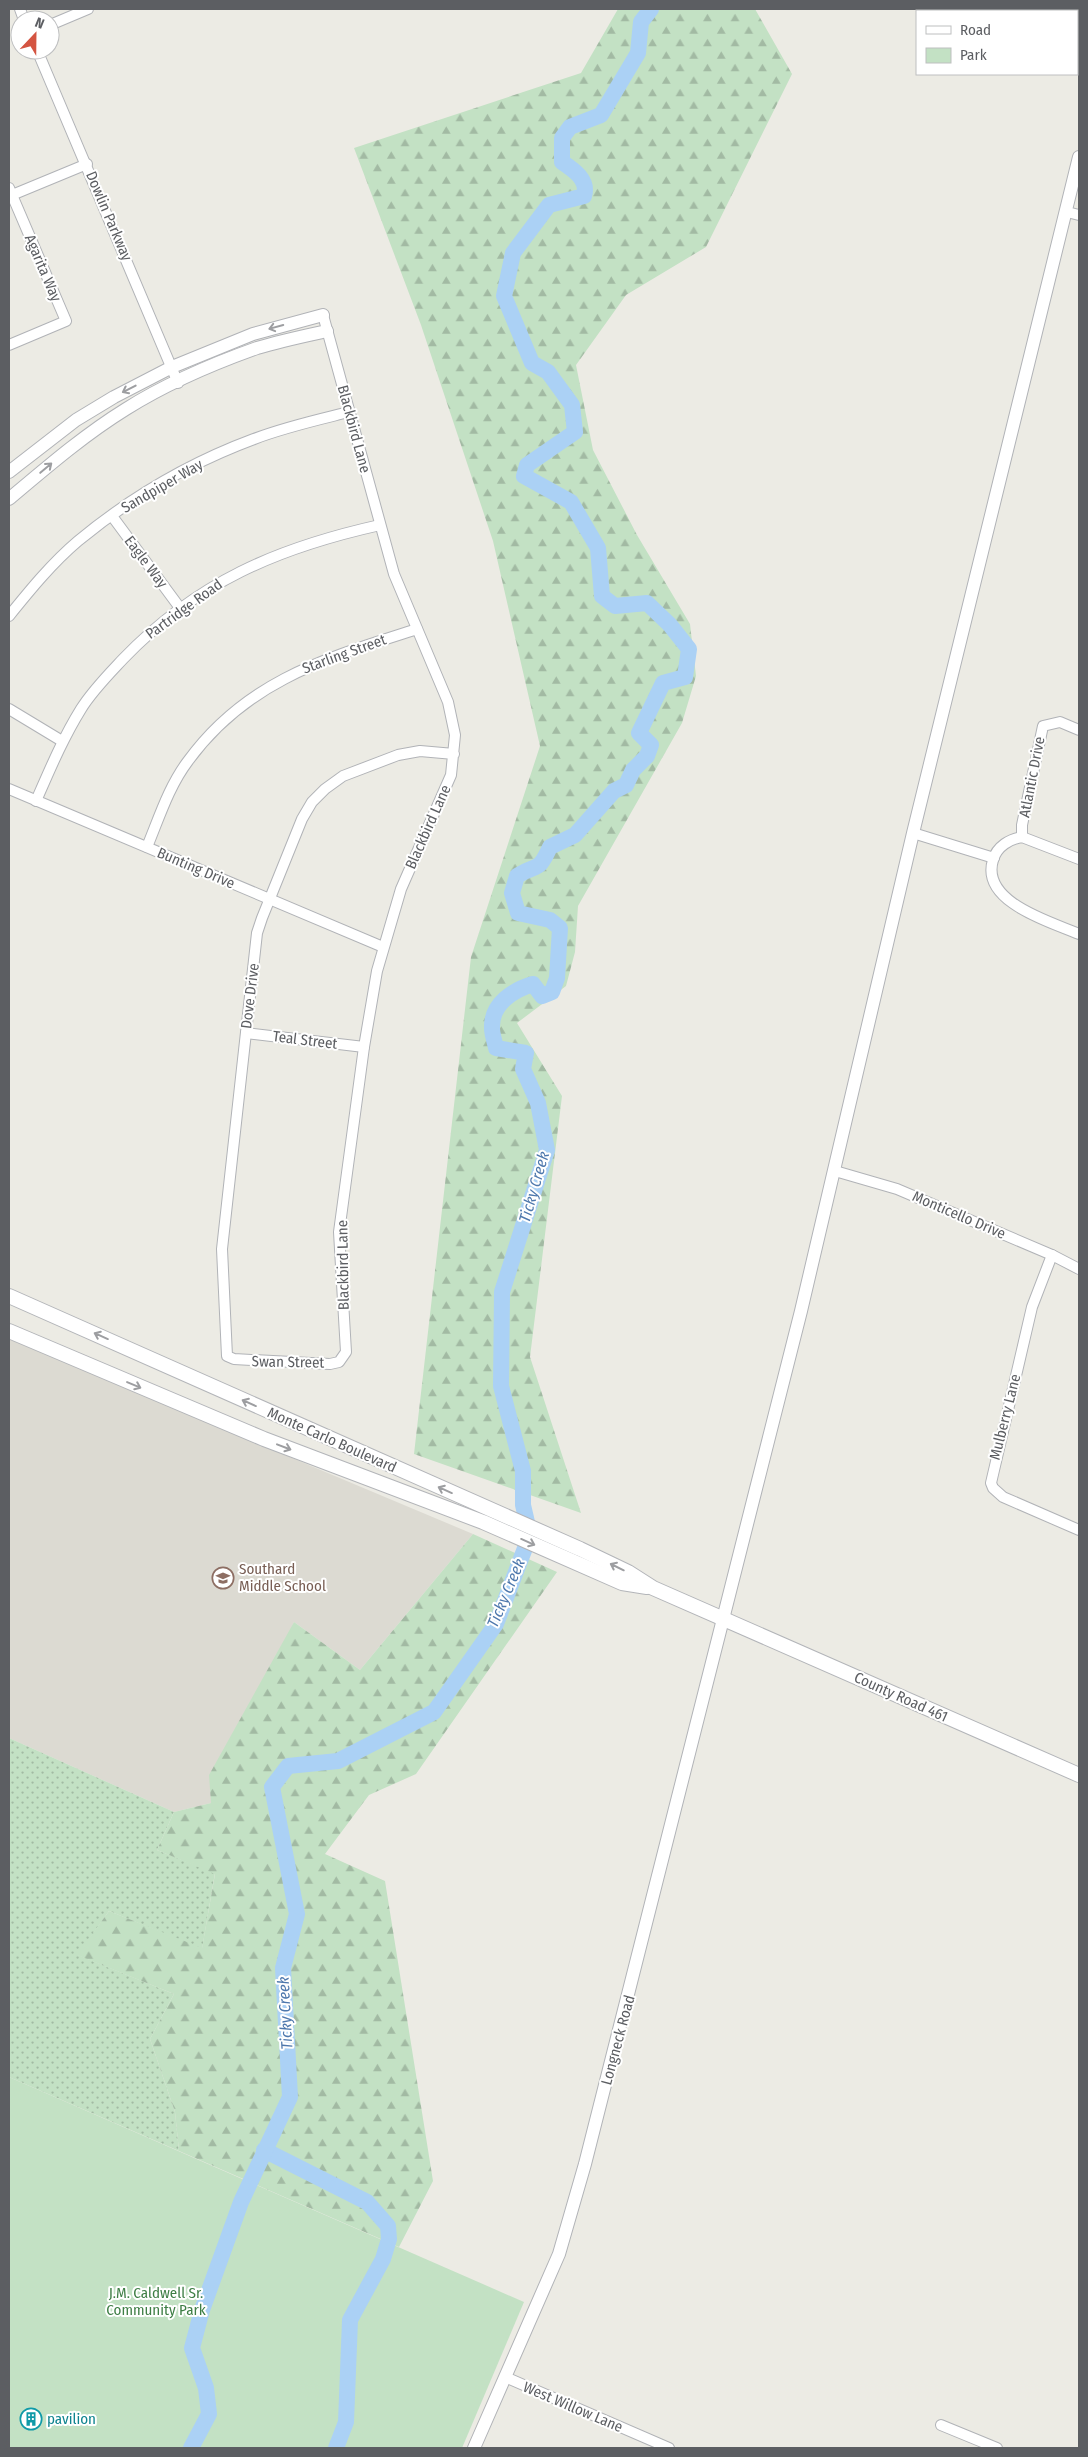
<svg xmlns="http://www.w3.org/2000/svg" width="1088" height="2457" font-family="'Fira Sans Condensed',sans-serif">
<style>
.education{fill:#dcdad2}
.grass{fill:url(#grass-dots)}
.forest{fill:url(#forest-firs)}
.park{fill:#c3e1c4}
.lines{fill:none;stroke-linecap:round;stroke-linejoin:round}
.river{stroke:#abd1f5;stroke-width:16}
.minor-casing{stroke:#b1b3b7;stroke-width:12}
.tertiary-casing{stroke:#b1b3b7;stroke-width:14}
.secondary-casing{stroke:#b3b5b9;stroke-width:16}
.minor{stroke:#fff;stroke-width:10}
.tertiary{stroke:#fff;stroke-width:12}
.secondary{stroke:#fff;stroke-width:14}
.oneway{stroke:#9d9ea1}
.labels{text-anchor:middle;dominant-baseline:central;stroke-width:4;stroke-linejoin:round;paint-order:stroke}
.street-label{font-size:15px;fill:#5c5e62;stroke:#fff}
.education-label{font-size:15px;fill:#785e54;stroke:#fff;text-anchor:start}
.park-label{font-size:15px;fill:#3e7e45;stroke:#fff}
.culture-label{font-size:15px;fill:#0d838f;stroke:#fff;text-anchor:start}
.water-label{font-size:16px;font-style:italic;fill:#4e78ad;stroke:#fff}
</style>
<defs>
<pattern id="grass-dots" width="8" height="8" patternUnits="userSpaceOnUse" patternTransform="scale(1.25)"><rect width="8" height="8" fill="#c3e1c4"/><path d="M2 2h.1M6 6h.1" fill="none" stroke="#a2baa3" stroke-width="1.8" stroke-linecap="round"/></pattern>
<pattern id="forest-firs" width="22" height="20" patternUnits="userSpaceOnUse" patternTransform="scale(1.25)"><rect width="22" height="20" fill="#c3e1c4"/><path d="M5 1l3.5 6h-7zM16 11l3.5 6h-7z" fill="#a2baa3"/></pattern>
</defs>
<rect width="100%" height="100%" fill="#ecebe4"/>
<path class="education" d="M9,1339L473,1534L360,1670L294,1622L211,1803L174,1812L9,1738Z"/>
<path class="grass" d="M9,1738L174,1812L157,1850L215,1873L202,1949L109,1911L78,1955L174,1994L150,2039L175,2112L179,2151L9,2077Z"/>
<g class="forest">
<path d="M618,9H755L792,74L706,247L626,295L576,365L593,450L637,535L690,624L696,676L682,723L578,906L575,952L566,986L517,1023L562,1096L530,1357L581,1513L414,1454L471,957L540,746L493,541L421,325L354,148L581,73Z"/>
<path d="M473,1534L557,1572L416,1774L369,1795L325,1854L385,1881L433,2181L399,2247L179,2151L175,2112L150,2039L174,1994L77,1955L109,1911L202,1948L215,1874L157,1850L174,1812L211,1803L209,1775L294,1622L360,1670Z"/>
</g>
<path class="park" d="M9,2077L524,2302L462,2448H9Z"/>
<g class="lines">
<g class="river">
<path d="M264,2150L367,2202L388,2226L389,2239L383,2259L350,2320L346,2422L336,2448"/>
<path d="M191,2448L209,2414L206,2388L192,2348L202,2310L241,2202L290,2097L283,1968L297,1914L272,1787L288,1766L338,1761L434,1712L496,1624L530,1535L523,1505V1471L501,1386L502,1292L547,1150L538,1103L523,1069L526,1053L496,1048C495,1042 492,1035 492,1028C491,1004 513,990 533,984L542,996L552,992L557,978L560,928L550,920L518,913L512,893L517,876C538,862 537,875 550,847L575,835L614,791L626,785L633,770L647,756L651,745L639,733L663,683L685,677L689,649L670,625L647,603L615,606L602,596L598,548L571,502L524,476L527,465L575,432L572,405L548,372L532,363L504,296L513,253L549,205L584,196C589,180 574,170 562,162V138L570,127L601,115L638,53L641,22L651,9"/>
</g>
<g class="minor-casing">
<g id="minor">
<path d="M20,9L24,20"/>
<path d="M50,25L88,9"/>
<path d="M37,50L178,383"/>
<path d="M9,188L66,321L9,345"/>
<path d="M12,195L87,164"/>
<path d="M1067,212L1079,215"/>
<path d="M323,315L394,574L448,702L455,735L451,775L401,889L377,971L364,1047L339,1232L346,1352L339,1362L330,1364L234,1359L227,1356L222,1249L257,933L262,918L302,819L312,802L325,789L343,776L398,755L420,751L454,754"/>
<path d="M112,516L180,608"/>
<path d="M9,616C30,590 52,563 78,541C130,498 192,462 254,439C285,427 317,420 349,412"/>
<path d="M9,709L62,741"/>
<path d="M9,789L383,947"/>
<path d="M36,801C50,769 63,738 81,709C92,691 108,675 123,659C197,582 277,548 380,525"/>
<path d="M913,833L994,858"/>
<path d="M1022,837V825L1043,726L1060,722L1079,730"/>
<path d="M147,847C159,818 169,786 188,761C247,680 327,658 417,629"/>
<path d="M1079,859L1022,837C1010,839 997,846 993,860C980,902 1051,922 1079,934"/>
<path d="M246,1033L364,1047"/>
<path d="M835,1171L897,1189L1052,1255L1079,1269"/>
<path d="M1052,1255L1032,1307L991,1483L993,1488L1003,1497L1079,1530"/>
<path d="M505,2377L669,2448"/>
<path d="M941,2425L997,2448"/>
</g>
</g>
<g class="tertiary-casing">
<g id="tertiary">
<path d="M9,472L76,420L114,397L172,367L253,334L323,315"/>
<path d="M9,499C47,467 84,435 126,409C164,385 215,363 257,348C280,341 304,336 327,331"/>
<path d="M474,2448L559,2254L585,2164L801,1311L913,833L1079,157"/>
</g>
</g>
<g class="secondary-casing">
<g id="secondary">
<path d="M9,1296L580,1549L628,1572L653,1588L1079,1775"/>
<path d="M9,1331L264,1439L483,1522L622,1583L647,1587"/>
</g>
</g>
<use href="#minor" class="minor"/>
<use href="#tertiary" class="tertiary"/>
<use href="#secondary" class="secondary"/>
</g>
<defs><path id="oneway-shaft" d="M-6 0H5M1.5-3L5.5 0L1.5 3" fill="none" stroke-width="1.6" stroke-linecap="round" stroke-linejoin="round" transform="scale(1.25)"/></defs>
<g class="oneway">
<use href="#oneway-shaft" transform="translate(276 327) rotate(165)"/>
<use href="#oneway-shaft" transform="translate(129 389) rotate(153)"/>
<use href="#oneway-shaft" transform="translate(46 468) rotate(-40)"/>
<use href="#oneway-shaft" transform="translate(101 1336) rotate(-156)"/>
<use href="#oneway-shaft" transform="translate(134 1385) rotate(23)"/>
<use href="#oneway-shaft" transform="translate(249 1403) rotate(-156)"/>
<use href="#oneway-shaft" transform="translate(284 1447) rotate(21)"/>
<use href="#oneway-shaft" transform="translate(445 1490) rotate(-156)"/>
<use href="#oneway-shaft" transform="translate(528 1542) rotate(24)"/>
<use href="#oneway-shaft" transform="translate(617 1567) rotate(-154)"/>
</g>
<defs>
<g id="school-ring" transform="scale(1.125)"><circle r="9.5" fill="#fff" stroke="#8d6e63" stroke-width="1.5"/><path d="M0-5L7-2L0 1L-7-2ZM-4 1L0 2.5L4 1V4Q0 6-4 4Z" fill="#8d6e63"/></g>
<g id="building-ring" transform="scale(1.125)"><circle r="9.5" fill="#fff" stroke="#0f9aa8" stroke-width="1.5"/><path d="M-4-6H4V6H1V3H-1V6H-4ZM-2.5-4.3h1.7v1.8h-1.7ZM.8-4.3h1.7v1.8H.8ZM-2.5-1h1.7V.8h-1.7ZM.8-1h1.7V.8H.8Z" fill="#0f9aa8"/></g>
</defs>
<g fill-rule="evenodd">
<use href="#school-ring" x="223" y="1578"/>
<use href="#building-ring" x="31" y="2419"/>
</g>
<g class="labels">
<g class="street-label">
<text transform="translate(109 216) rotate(67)">Dowlin Parkway</text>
<text transform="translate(43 268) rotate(67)">Agarita Way</text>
<text transform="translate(354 429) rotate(75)">Blackbird Lane</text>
<text transform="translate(162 486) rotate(-30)">Sandpiper Way</text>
<text transform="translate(146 562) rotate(53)">Eagle Way</text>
<text transform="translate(184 609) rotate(-36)">Partridge Road</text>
<text transform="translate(344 654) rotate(-20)">Starling Street</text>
<text transform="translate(1032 777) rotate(-79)">Atlantic Drive</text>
<text transform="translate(428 827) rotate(-66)">Blackbird Lane</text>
<text transform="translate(196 868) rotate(23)">Bunting Drive</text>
<text transform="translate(250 996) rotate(-83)">Dove Drive</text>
<text transform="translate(305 1040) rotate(7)">Teal Street</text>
<text transform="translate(959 1215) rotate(23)">Monticello Drive</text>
<text transform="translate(343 1265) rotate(-91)">Blackbird Lane</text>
<text transform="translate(288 1362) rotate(1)">Swan Street</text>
<text transform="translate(1005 1417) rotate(-76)">Mulberry Lane</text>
<text transform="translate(332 1440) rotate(24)">Monte Carlo Boulevard</text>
<text transform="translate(901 1697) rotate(24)">County Road 461</text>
<text transform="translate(618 2040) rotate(-75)">Longneck Road</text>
<text transform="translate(573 2407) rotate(23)">West Willow Lane</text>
</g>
<g class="education-label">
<text x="239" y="1569">Southard<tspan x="239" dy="17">Middle School</tspan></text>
</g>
<g class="park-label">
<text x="156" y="2293">J.M. Caldwell Sr.<tspan x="156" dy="17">Community Park</tspan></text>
</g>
<g class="culture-label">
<text x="47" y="2419">pavilion</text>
</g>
<g class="water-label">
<text transform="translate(534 1187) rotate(-74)">Ticky Creek</text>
<text transform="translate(506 1593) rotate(-67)">Ticky Creek</text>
<text transform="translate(285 2013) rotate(-93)">Ticky Creek</text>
</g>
</g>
<rect width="1088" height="2457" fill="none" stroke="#5c5e62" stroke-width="20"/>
<rect x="916" y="10" width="162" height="65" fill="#ffffff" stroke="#bebfc0"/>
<rect x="926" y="26" width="25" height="8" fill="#ffffff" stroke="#bebfc0"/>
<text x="960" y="35" font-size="15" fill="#5c5e62">Road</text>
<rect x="926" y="48" width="25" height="15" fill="#c3e1c4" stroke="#bebfc0"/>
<text x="960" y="60" font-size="15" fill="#5c5e62">Park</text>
<g transform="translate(35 35) rotate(22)"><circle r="24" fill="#ffffff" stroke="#bebfc0"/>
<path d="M0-4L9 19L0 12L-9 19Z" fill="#d45441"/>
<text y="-8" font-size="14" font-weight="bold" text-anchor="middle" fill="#5c5e62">N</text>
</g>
</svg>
